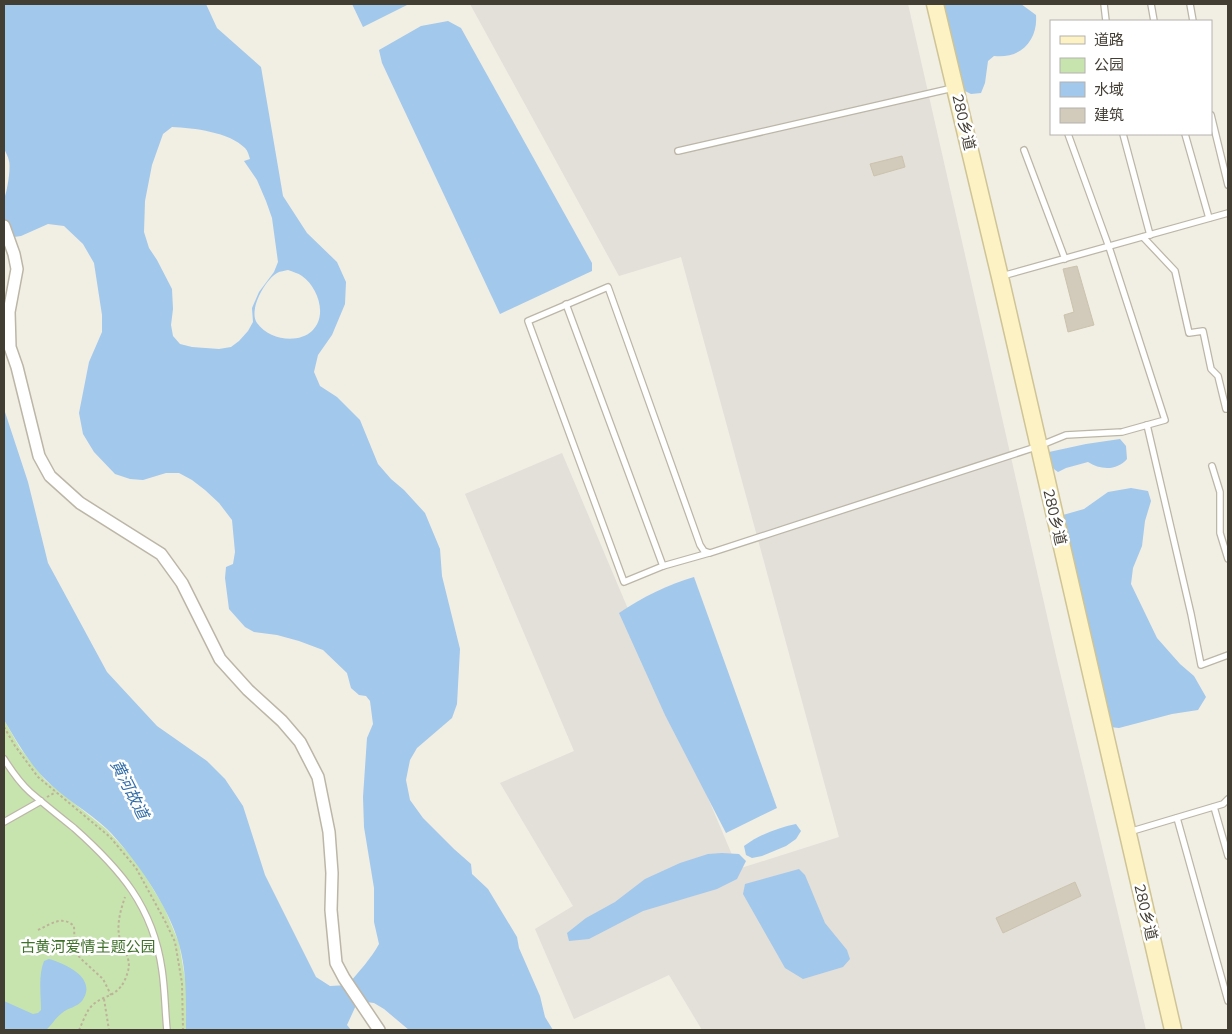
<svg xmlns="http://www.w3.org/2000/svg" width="1232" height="1034" font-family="Mulish,'Noto Sans SC',sans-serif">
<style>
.industrial{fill:#e3dfd9}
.green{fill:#c7e4ae}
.water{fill:#a2c8ec;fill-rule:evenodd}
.building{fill:#d2caba;stroke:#ccc3ae}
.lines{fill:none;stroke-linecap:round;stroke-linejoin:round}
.lane-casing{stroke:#bcb6a7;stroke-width:8}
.street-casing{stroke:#bcb6a7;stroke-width:14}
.secondary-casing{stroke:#cfc496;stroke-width:19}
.path{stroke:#bdb399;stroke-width:2;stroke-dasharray:2.5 2.5;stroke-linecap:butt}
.lane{stroke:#fff;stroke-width:5.5}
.street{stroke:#fff;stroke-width:11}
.secondary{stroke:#fcf2c3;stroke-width:16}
.labels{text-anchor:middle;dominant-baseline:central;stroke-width:5;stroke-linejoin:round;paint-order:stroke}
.street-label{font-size:15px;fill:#433e34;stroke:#fff}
.park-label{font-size:15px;fill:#40712b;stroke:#fff}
.water-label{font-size:16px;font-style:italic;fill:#336ea9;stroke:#fff}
</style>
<rect width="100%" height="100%" fill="#f1eee4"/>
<path class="industrial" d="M470,4H908L1057,660L1146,1030H702L669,975L574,1019L535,929L573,906L500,783L574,751L465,494L562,453L738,869L839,837L681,257L619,276Z"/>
<path class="green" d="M4,720L20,748L45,780L106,829L136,861L164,907L179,943L186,984V1030H4Z"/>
<g class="water">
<path d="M4,4H206L217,28L261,67L283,196L307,233L337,262L346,282L345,304L332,335L318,355L314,372L320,386L337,397L360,420L378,464L391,479L404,490L425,513L440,549L442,576L460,649L457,704L452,718L417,748L410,760L406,780L410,800L423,818L454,849L471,864L472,874L488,889L517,937L519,948L540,996L545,1017L553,1030H409L384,1009L374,1003L358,1001L347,1025L351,1030H186C186,1001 187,972 179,944C169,907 134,856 107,829C88,811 63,798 45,779C28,762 16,740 4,720V409L28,482L48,563L107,672L157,726L207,761L225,779L243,806L265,875L316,977L330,986L348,985C359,971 371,959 379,944L374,922V888L364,827L363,797L367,738L373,724L370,701L366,696L359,695L351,688L347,673L323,650L299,641L277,635L254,632L245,627L229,609L225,578L226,567L233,564L235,552L232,520L219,503L205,490L192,480L179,473H166L143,480L130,479L115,474L94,452L83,434L79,413L89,362L102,332V315L94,263L83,244L64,226L48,224L21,236L7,238L4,242V199C7,192 11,169 9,161C8,156 6,153 4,149ZM172,127C194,128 229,132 245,148C248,151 249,156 250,159L244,161L257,180L266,201L272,218L278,262L274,272L259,292L252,308L253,322L248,331L239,341L231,347L219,349L192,347L180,344L173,336L171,325L173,309L172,289L157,260L149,248L144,232L145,201L152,165L163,134ZM288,270C293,272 298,273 302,276C318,287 328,316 312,331C298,344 269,340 257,323C248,310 265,280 277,273C280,271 285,271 288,270Z"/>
<path d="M352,4H409L363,27Z"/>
<path d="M942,4H1021L1036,15C1038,40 1021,59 994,56L988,61L985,83L981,93L971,94L963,90Z"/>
<path d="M448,21L461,28L592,263V271L500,314L382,63L379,50L421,26Z"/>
<path d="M1120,439L1126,446L1127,459C1117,471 1100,470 1088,462L1066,468L1058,472C1050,467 1048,462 1049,452L1086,444Z"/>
<path d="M1131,488L1148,491L1151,501L1145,521L1142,546L1133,568L1131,584L1157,638L1180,664L1194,676L1206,697L1198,710L1172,714L1119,728L1110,727L1063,515L1084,509L1108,492Z"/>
<path d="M694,577L777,808L726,833L665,715L619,613C641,598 669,584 694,577Z"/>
<path d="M796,824L801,831L796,839L786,846L762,856L752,858L746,855L744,846C759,835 777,828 796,824Z"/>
<path d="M722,853L739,854L746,861L737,879L717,889L643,911L589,939L569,941L567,933L586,918L615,902L645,879L680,863L708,854Z"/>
<path d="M799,869L805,875L825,923L847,950L850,959L843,967L803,979L785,968L743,894L745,884Z"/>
<path d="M49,959C67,964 98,979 82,1001C77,1007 68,1008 62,1013C55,1018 52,1025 46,1030H4V1001L33,1014L38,1013L41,1010C41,994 38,976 44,961Z"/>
</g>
<g class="building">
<path d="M902,156L905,167L874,176L870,164Z"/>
<path d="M1077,266L1094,325L1068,332L1064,315L1074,312L1063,269Z"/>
<path d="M1075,882L1081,896L1003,933L996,918Z"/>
</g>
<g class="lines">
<g class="lane-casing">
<g id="lane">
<path d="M1104,4L1106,21"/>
<path d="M1151,4L1154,21"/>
<path d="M1190,4L1193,21"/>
<path d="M1211,115L1228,185"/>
<path d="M1123,134L1150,235"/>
<path d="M1185,134L1209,218"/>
<path d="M1024,150L1065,259"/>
<path d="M678,151L953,88"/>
<path d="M1143,237L1175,271L1189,333L1203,331L1211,369L1218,376L1226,409"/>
<path d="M1002,276L1228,213"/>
<path d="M566,304L663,566L709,553"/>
<path d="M1147,425L1191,614L1201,665L1228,655"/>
<path d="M1212,466L1220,492V533L1228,559"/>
<path d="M663,566L624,582L528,321L608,287L700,545L704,551L710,553L1039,446L1066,435L1122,432L1165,420L1109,247L1068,134"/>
<path d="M4,759C11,770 20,783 30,792C44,804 59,816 74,828C120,869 153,906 162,970C165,990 165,1010 167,1030"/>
<path d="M1214,807L1228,856"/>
<path d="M1177,818L1228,1001"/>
<path d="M4,822L41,801"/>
<path d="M1129,832L1223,804L1228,799"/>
</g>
</g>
<g class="street-casing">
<path id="street" d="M4,226L14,254L17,269L9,312L10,347L17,367L39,456L50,476L80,503L161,554L182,583L220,659L248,690L282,721L300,742L318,777L329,832L332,873L331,910L336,963L344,978L379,1030"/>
</g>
<g class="secondary-casing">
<path id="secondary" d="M935,4L1000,277L1173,1030"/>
</g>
<g class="path">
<path d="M4,727L15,746L38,777L110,837L136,868L165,921L175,942L182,983L183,1030"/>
<path d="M47,797L56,792"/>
<path d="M38,930C51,924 62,915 74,926L75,950L80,958L103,979L111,995"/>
<path d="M104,999L109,1030"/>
<path d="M79,1030C82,1024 85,1015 89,1009C102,992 120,1001 128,971C132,957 121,948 119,935C117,922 121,909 125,897"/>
</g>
<use href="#lane" class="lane"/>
<use href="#street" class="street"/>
<use href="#secondary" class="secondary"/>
</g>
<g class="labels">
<g class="street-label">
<text transform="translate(964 122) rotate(77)">280乡道</text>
<text transform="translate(1055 517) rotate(77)">280乡道</text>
<text transform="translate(1146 912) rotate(77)">280乡道</text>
</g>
<g class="park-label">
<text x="88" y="946">古黄河爱情主题公园</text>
</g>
<g class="water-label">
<text transform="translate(130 789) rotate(63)">黄河故道</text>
</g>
</g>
<rect width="1232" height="1034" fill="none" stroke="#433e34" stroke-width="10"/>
<rect x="1050" y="20" width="162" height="115" fill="#ffffff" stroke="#b4b2ae"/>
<rect x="1060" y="36" width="25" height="8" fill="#fcf2c3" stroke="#b4b2ae"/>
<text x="1094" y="45" font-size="15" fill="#433e34">道路</text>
<rect x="1060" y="58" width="25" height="15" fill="#c7e4ae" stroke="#b4b2ae"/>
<text x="1094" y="70" font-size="15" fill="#433e34">公园</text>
<rect x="1060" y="82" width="25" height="15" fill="#a2c8ec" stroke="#b4b2ae"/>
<text x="1094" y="95" font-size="15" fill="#433e34">水域</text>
<rect x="1060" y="108" width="25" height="15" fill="#d2caba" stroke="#b4b2ae"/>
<text x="1094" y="120" font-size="15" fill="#433e34">建筑</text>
</svg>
